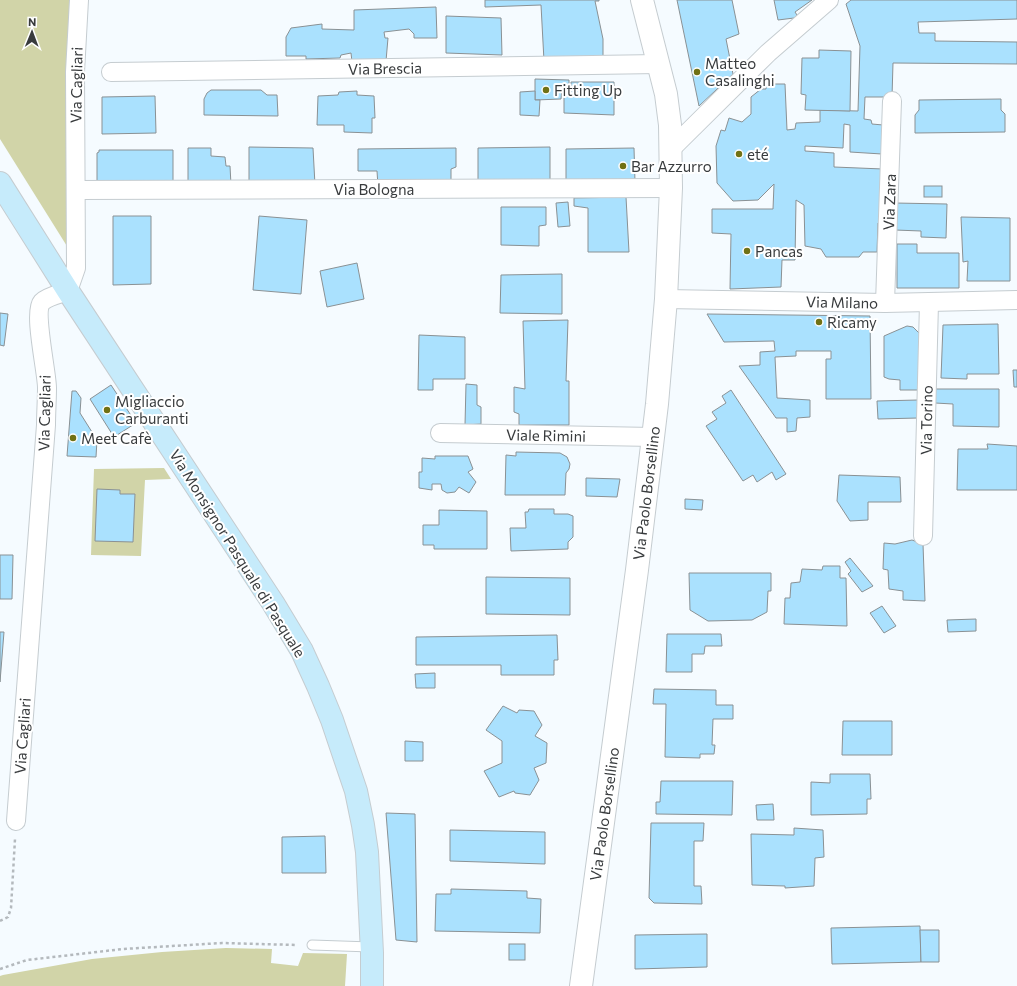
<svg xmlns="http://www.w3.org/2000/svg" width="1017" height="986" font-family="Commissioner,sans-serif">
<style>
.green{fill:#d1d4a8}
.building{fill:#aae1fe;stroke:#8a9194}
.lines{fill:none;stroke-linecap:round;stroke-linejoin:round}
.service-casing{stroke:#c5ccd0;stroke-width:11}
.minor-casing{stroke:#c5ccd0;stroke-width:20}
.tertiary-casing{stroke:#c5ccd0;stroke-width:24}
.secondary-casing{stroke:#c5ccd0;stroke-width:24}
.path{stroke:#b4b9bd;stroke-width:2.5;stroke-dasharray:3 3;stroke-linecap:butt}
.service{stroke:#fff;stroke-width:9}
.minor{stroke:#fff;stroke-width:18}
.tertiary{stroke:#fff;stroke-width:22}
.secondary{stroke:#c6ebfb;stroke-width:22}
.poi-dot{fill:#707115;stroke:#fff;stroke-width:1.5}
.labels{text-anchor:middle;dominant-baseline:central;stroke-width:4;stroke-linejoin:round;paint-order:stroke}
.poi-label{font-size:15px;fill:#383b3d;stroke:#fff;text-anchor:start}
.street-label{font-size:15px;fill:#383b3d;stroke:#fff}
</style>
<rect width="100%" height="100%" fill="#f5fbff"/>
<g class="green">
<path d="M0,0H73L70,251L0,139Z"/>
<path d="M164,468L171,479L145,480L141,556L91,555L94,469Z"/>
<path d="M226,948L272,949L271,963L298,966L303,953L347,954L345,986H0V976L3,975L92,959L162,952Z"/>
</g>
<g class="building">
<path d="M485,0H599V1H595L603,39V61H544L541,5L485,7Z"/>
<path d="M677,0H732L739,34L726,39L733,74L699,106Z"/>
<path d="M774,0H812L795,12L797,15L794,18L778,20Z"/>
<path d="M851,0H1017V19L918,22L919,33H935V41L1017,42V64L893,63L892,97H865L864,119L871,120L872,124L883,125L882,154L850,152V125L844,124L843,148L805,146V151L834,153V167L883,169L884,221L878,223L877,252H863L859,257H826L821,249L805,246L804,205L796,200L795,260H782L781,287L730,289L731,234L712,233V209H773L774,184L758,200L733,201L717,183L716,146L721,130L725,131L729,118L742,122L751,114V97L761,89H766V84H785L787,130L795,129L796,123L820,122V110L858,111L860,46L846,4Z"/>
<path d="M436,7L437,38H414V34L409,29L384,32L385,38H388L386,61L352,62L351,53L341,55L340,58L306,59V56H286V37L291,28L322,24V29L354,30V10Z"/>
<path d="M446,16L501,18L502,55L446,53Z"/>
<path d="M819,50L851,51L850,111L805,110L806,95L801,94L802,58H819Z"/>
<path d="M535,79L569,80V88H562L561,99L535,100Z"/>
<path d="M571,82H614V115L564,113V92H571Z"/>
<path d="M211,90H261L267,95H277L278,116L204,115V99L207,93Z"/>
<path d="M357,91V95L374,96L375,118H372V133L344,132V125H317L318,96L338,95L339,92Z"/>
<path d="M535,91V100H540L539,116L520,115V92Z"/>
<path d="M155,96L156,133L102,134V97Z"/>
<path d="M1001,99V110L1005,114V132L915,133V115L919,110V100Z"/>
<path d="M249,147L313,148L315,185L249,183Z"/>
<path d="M550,147V185H478V148Z"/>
<path d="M188,148H211V156L225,157L226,166H230L231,185L188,184Z"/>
<path d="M456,148V167L451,169V185L378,186L377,171H358V149Z"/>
<path d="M634,148L635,182L566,187V149Z"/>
<path d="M99,150H173V183L97,184V153L99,152Z"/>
<rect x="924" y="186" width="18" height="11"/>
<path d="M626,197L629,252H588V208L574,206V198Z"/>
<path d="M568,202L570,226L558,227L556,203Z"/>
<path d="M895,203L947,204L946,238L921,237V231L895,230Z"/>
<path d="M501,207H546V225L539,226V246L501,245Z"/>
<path d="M113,216H151V284L113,285Z"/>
<path d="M259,216L307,220L301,294L253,290Z"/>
<path d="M961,217L1010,218V281H967L968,261L963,262Z"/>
<path d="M897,244H917V253H959V288H897Z"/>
<path d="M357,263L364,299L327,307L320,271Z"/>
<path d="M562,274V314L500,313L501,275Z"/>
<path d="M0,313L8,314L4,346L0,345Z"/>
<path d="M707,314L870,316L871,399H826V359H831V351H796V356L775,357L777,398L810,400V417L797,418L796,431L787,432V418H776L739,366L760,365V352L775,351L774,341L724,342Z"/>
<path d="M568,320L566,381H569V425H519V414L514,412V387L525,389L523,321Z"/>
<path d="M998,324L999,374H967V379L941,378L943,325Z"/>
<path d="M907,326L913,327L920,334L919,390H900V380L889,379L884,377V336Z"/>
<path d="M419,335L465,337V379H433V390H418Z"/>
<path d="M1013,370H1017V387H1014Z"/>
<path d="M466,384L477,385V405L481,407V424L465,425Z"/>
<path d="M111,385L136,423L114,437L90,399Z"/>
<path d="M935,389H999V427L953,426V404L935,403Z"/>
<path d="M731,390L786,474L776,480L772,472L757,482L753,475L743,481L706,426L717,419L712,412L726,403L722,396Z"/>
<path d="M72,391H76L81,398L80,413L97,440L96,457L67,456Z"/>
<path d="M918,400V418L878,419L877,401Z"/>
<path d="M987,444L1017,446V490H957L958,449H988Z"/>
<path d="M516,452L560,453L567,457L570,464L569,469L566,473L565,495H505L506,455L516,456Z"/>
<path d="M435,456H468L473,469L468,472L476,482L469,493L459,487L455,492L447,493L442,490L441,484H432V490L419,488V472H422V458L435,459Z"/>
<path d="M839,475L900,477L901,502H868V520L850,521L837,501Z"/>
<path d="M586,478L620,479L617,497L586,496Z"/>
<path d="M97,489L120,490V494H135L133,542L95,541Z"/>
<path d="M685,499L703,500L702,510L685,509Z"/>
<path d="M529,509H554V514H568L573,516V537L568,542V549L511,551L510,528H526L525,512H528Z"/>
<path d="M439,510L487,511V549H434V545H423V525H439Z"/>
<path d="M912,540L923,544L925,601L903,600V591L889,589L888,570L883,569L884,543L895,544Z"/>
<path d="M0,555H13L12,599H0Z"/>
<path d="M850,558L873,586L862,592L848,574L851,571L845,562Z"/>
<path d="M823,566H840V578H846L847,626L784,624L785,598H790L791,583L800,582L802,569L822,570Z"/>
<path d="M689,573H771V591H768L767,612L752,620L708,621L690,610Z"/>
<path d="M486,577L570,578V615L486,614Z"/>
<path d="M882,606L896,626L884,633L870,613Z"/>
<path d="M976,619V631L948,632L947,620Z"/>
<path d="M0,632H4L0,682Z"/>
<path d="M667,634H721L722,646H705L704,654H692V672H666Z"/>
<path d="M557,635L558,660H554V675H501V665H416V637Z"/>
<path d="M435,673V688H416L415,674Z"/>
<path d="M654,689L716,690V705H733V719H713L712,745H715L714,754H700V758L665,757L666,704H653Z"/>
<path d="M503,706L517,713L519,710L534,711L542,725L535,736L547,743L546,763L534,768L539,780L530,795L515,793L514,791L499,797L484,771L502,763V741L486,730Z"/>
<path d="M843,721H892V755H842Z"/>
<path d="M405,741L423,742V761H405Z"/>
<path d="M830,774H870L871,799H867V814L811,815V782L830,783Z"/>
<path d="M661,781H733L732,815L656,814V802H660Z"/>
<path d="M773,804L774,820H757L756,805Z"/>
<path d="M386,813L415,814L417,942L396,940Z"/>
<path d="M651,823H704L703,841H694V886H701L702,904L654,903L649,898Z"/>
<path d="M794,828L823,830L824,857L815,858L814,886L785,888V886L752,885L751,834L794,835Z"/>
<path d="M450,830L545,832V864L450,861Z"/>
<path d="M325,836L326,873H282V837Z"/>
<path d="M451,889L527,891V898L541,899L540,933L435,931L436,894H451Z"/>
<path d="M920,926L921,962L832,964L831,928Z"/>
<path d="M920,930H939V962H921Z"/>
<path d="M707,934V967L635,969V935Z"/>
<rect x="509" y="944" width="16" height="16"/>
</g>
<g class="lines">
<g class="service-casing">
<path id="service" d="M312,945L371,947"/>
</g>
<g class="minor-casing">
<g id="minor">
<path d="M111,72L659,64"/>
<path d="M671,149L768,53L829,0"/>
<path d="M76,190L671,188"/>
<path d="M666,299L885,303L1017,300"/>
<path d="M885,303L892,101"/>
<path d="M440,433L653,437"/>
<path d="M923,536L929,303"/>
<path d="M16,821L46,425C46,413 47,400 47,388C47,372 33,312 42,302C48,296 60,294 68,291L76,268L75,72L79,0"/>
</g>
</g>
<g class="tertiary-casing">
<path id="tertiary" d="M581,986L637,570L657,404L666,299L671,188L670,125L666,94L642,0"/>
</g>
<g class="secondary-casing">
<path id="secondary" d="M0,183L68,291L273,603L302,651L318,686L332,720L356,791L363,825L367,852L372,953V986"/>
</g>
<g class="path">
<path d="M0,921L8,917L11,908L15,839"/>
<path d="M0,969L27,960L123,949L222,943L297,945"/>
</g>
<use href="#service" class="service"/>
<use href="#minor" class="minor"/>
<use href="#tertiary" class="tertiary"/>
<use href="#secondary" class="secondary"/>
</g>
<g class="poi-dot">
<circle cx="697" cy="72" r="4"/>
<circle cx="546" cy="90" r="4"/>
<circle cx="739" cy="154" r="4"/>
<circle cx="623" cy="166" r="4"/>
<circle cx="747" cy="251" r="4"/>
<circle cx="819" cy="322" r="4"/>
<circle cx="107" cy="410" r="4"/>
<circle cx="73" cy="438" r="4"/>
</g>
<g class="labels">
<g class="poi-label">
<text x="705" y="63">Matteo<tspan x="705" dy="17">Casalinghi</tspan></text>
<text x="554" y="90">Fitting Up</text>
<text x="747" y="154">eté</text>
<text x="631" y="166">Bar Azzurro</text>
<text x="755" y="251">Pancas</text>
<text x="827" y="322">Ricamy</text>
<text x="115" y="401">Migliaccio<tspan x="115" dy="17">Carburanti</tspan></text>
<text x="81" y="438">Meet Cafè</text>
</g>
<g class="street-label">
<text transform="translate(385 68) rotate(-1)">Via Brescia</text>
<text transform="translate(76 85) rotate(-89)">Via Cagliari</text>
<text x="374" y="189">Via Bologna</text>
<text transform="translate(889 202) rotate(-88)">Via Zara</text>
<text transform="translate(842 302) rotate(1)">Via Milano</text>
<text transform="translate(44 413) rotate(-89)">Via Cagliari</text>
<text transform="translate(926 420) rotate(-89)">Via Torino</text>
<text transform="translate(546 435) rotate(1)">Viale Rimini</text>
<text transform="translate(646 493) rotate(-83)">Via Paolo Borsellino</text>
<text transform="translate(238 553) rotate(58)">Via Monsignor Pasquale di Pasquale</text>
<text transform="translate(22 736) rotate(-86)">Via Cagliari</text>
<text transform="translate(604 814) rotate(-82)">Via Paolo Borsellino</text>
</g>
</g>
<g transform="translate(32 32) rotate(1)" stroke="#ffffff" stroke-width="3" paint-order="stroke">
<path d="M0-3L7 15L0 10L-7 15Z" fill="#383b3d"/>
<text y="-6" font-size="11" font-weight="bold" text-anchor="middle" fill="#383b3d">N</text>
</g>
</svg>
